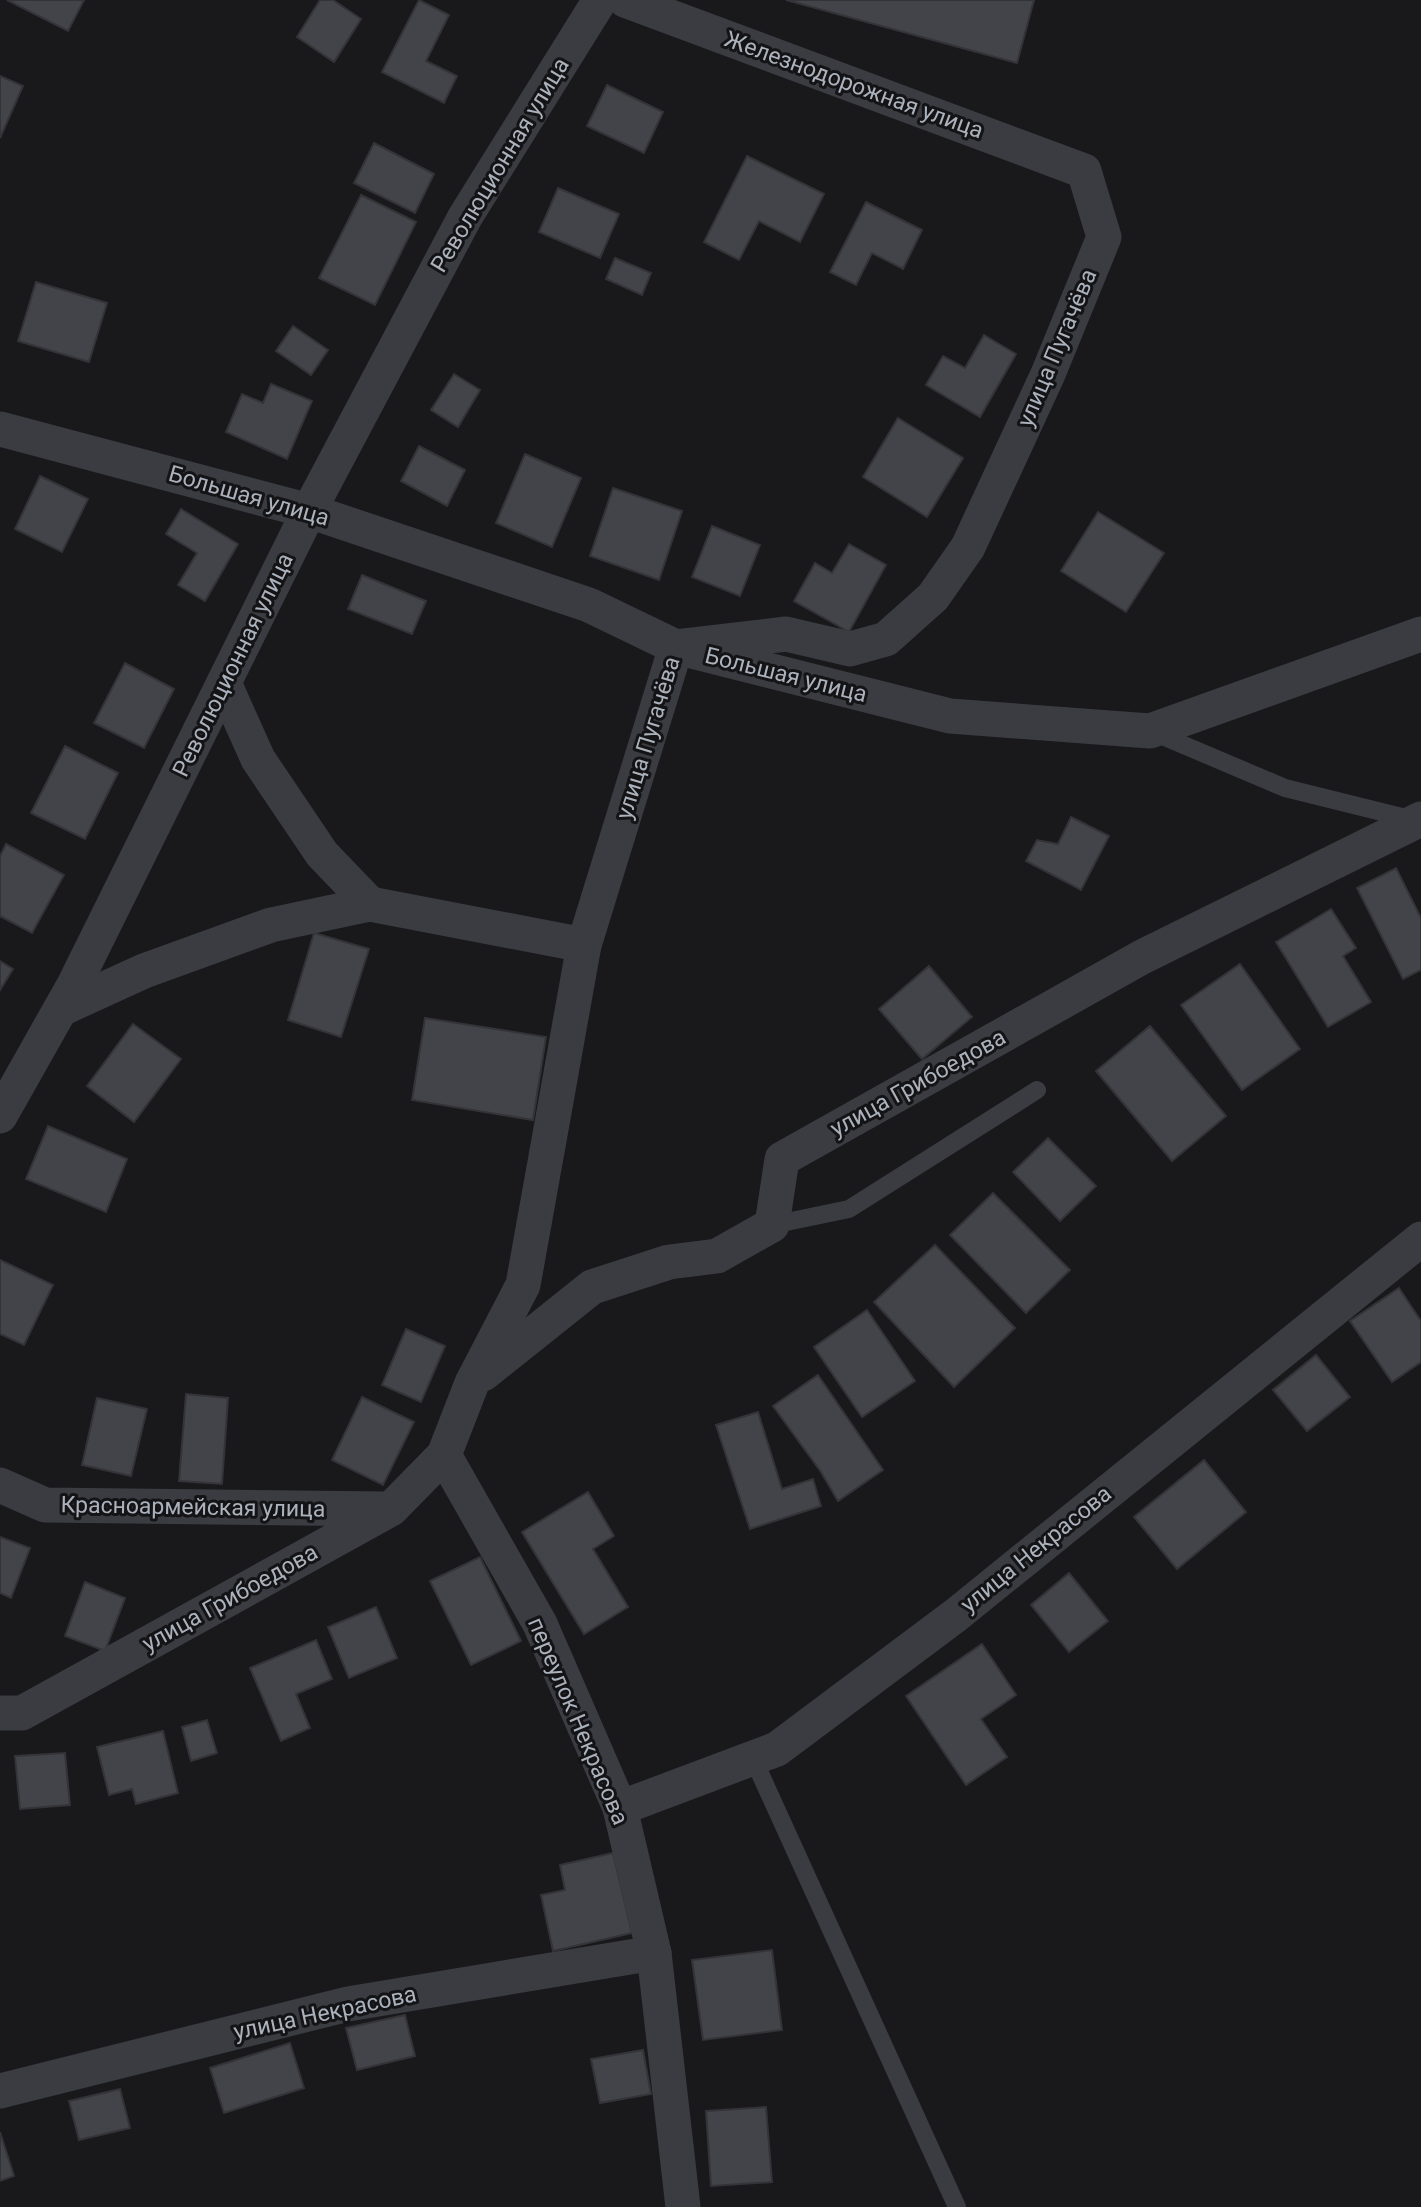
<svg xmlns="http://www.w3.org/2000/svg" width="1421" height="2207" font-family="Roboto,sans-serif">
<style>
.building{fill:#434449;stroke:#333338;stroke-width:2}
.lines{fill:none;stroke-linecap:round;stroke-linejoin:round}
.service{stroke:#3a3c41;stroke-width:18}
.minor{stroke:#3a3c41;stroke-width:35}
.labels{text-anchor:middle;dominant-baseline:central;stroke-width:6;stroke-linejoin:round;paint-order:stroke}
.street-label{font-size:23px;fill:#abb2bc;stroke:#141417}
</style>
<rect width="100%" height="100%" fill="#19191c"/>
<g class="building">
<path d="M7,0H84L68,31Z"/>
<path d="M320,0H333L361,19L334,62L297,37Z"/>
<path d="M419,0L449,15L426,61L457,76L444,103L382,72Z"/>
<path d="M786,0H1034L1017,63Z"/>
<path d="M0,76L23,86L0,138Z"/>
<path d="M607,85L663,112L644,153L587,126Z"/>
<path d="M374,143L434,174L415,213L354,183Z"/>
<path d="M747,156L824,194L800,242L759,221L739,260L704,242Z"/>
<path d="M558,188L619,214L600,258L539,232Z"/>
<path d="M361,195L416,222L375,305L319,278Z"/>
<path d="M866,202L922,230L903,269L872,253L856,285L830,272Z"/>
<path d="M615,258L651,273L642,295L606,279Z"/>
<path d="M36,282L107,303L89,362L18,341Z"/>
<path d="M293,326L328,350L311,375L276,351Z"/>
<path d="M984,335L1016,354L980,417L926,385L943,356L965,368Z"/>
<path d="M454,374L480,390L458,427L431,410Z"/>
<path d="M271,384L312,401L287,459L226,432L242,394L263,403Z"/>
<path d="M898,418L963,458L927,517L863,477Z"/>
<path d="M419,446L465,470L447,506L401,481Z"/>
<path d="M525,454L581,478L552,547L496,523Z"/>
<path d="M40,476L88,499L62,552L15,529Z"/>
<path d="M613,488L682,511L659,580L590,556Z"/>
<path d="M181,509L238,544L205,601L178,585L197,553L166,534Z"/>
<path d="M1098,512L1164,553L1126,612L1061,571Z"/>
<path d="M712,526L760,545L740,596L692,577Z"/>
<path d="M849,544L886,565L849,632L794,601L815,563L832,573Z"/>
<path d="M362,575L426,601L412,634L348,609Z"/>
<path d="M125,663L174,689L144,748L94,723Z"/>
<path d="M65,746L118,773L85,839L31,813Z"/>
<path d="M1071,817L1109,836L1081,890L1026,861L1037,840L1058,844Z"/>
<path d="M6,844L64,875L32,933L0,916V856Z"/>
<path d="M1396,868L1421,918V970L1403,979L1357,888Z"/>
<path d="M1331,909L1356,948L1343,956L1371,1002L1328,1027L1276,942Z"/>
<path d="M314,933L369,949L341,1037L288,1020Z"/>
<path d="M0,961L13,969L0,990Z"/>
<path d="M1240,964L1300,1049L1242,1090L1181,1005Z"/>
<path d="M929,966L972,1017L922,1059L879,1009Z"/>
<path d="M425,1018L546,1037L533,1120L412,1100Z"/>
<path d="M133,1024L181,1059L134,1122L87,1086Z"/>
<path d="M1150,1026L1226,1116L1172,1161L1096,1071Z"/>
<path d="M48,1126L127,1159L106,1212L26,1179Z"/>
<path d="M1048,1138L1096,1186L1060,1221L1013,1172Z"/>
<path d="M993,1193L1070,1270L1026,1313L950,1235Z"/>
<path d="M935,1245L1015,1328L954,1387L874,1302Z"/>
<path d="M0,1260L53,1285L24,1345L0,1334Z"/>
<path d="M1399,1288L1421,1321V1362L1392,1382L1350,1321Z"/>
<path d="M867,1310L915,1381L862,1417L814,1347Z"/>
<path d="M406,1329L445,1346L421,1402L382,1385Z"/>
<path d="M1316,1355L1350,1397L1307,1431L1273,1390Z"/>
<path d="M818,1375L883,1470L838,1501L821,1472L773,1406Z"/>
<path d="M186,1394L228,1398L222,1484L179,1481Z"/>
<path d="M362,1397L414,1422L383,1485L332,1460Z"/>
<path d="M97,1398L147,1409L131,1476L82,1465Z"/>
<path d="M758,1412L782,1489L813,1479L821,1506L750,1529L716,1425Z"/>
<path d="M1204,1460L1246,1512L1177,1569L1134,1517Z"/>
<path d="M588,1492L614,1536L593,1549L628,1607L584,1634L522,1532Z"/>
<path d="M0,1537L30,1548L11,1598L0,1593Z"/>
<path d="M480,1557L521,1641L471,1665L430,1581Z"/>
<path d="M1069,1573L1108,1621L1069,1652L1031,1605Z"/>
<path d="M85,1582L125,1598L105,1651L65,1636Z"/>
<path d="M376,1607L397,1658L349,1678L328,1627Z"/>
<path d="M316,1640L332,1679L296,1694L310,1728L281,1741L250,1668Z"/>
<path d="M982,1644L1016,1695L981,1719L1007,1757L966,1785L906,1696Z"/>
<path d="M207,1720L217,1753L191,1761L182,1727Z"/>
<path d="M163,1731L178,1793L136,1804L132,1789L109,1795L97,1747Z"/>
<path d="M65,1753L70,1805L20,1809L15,1756Z"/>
<path d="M613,1853L632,1933L553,1951L541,1895L565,1890L560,1865Z"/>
<path d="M772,1950L782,2030L703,2040L692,1960Z"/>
<path d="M405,2015L415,2056L357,2070L346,2028Z"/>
<path d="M290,2043L304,2088L224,2113L210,2068Z"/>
<path d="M643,2050L651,2094L600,2103L591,2059Z"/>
<path d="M120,2089L130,2128L79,2140L69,2101Z"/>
<path d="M766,2107L772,2182L711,2186L706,2111Z"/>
<path d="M0,2132L14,2176L0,2181Z"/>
</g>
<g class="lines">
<g class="service">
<path d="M1153,732L1285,788L1414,820"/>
<path d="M772,1225L849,1209L1037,1090"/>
<path d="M753,1758L957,2207"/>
</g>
<g class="minor">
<path d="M625,0L1084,171L1104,237L1048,374L968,547L933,597L886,639L850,649L786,634L676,647L584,945L523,1285L472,1383L444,1455L540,1624L620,1808L654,1953L683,2207"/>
<path d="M0,429L309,511L589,605L676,647L950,716L1150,731L1421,634"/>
<path d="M224,683L258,759L322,854L370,904"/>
<path d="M61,1009L144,971L271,925L370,904L584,945"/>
<path d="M0,1116L74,985L309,511L465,217L600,0"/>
<path d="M483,1374L592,1287L669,1262L717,1256L772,1225L782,1159L1142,957L1421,819"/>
<path d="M0,1485L45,1505L387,1509"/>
<path d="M0,1713H22L391,1509L444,1455"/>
<path d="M620,1808L777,1749L956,1615L1421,1239"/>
<path d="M0,2091L348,2004L654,1953"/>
</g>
</g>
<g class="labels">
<g class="street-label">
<text transform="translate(854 85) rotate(20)">Железнодорожная улица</text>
<text transform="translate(500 165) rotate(-59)">Революционная улица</text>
<text transform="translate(1057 348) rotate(-67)">улица Пугачёва</text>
<text transform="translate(249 496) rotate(16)">Большая улица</text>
<text transform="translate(233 665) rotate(-64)">Революционная улица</text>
<text transform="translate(786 675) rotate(14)">Большая улица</text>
<text transform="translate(648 738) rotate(-73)">улица Пугачёва</text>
<text transform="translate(918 1083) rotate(-29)">улица Грибоедова</text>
<text transform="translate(193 1507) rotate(1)">Красноармейская улица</text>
<text transform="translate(1036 1549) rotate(-39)">улица Некрасова</text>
<text transform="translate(230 1598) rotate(-29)">улица Грибоедова</text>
<text transform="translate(578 1721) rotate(67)">переулок Некрасова</text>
<text transform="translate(325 2013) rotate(-12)">улица Некрасова</text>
</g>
</g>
</svg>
